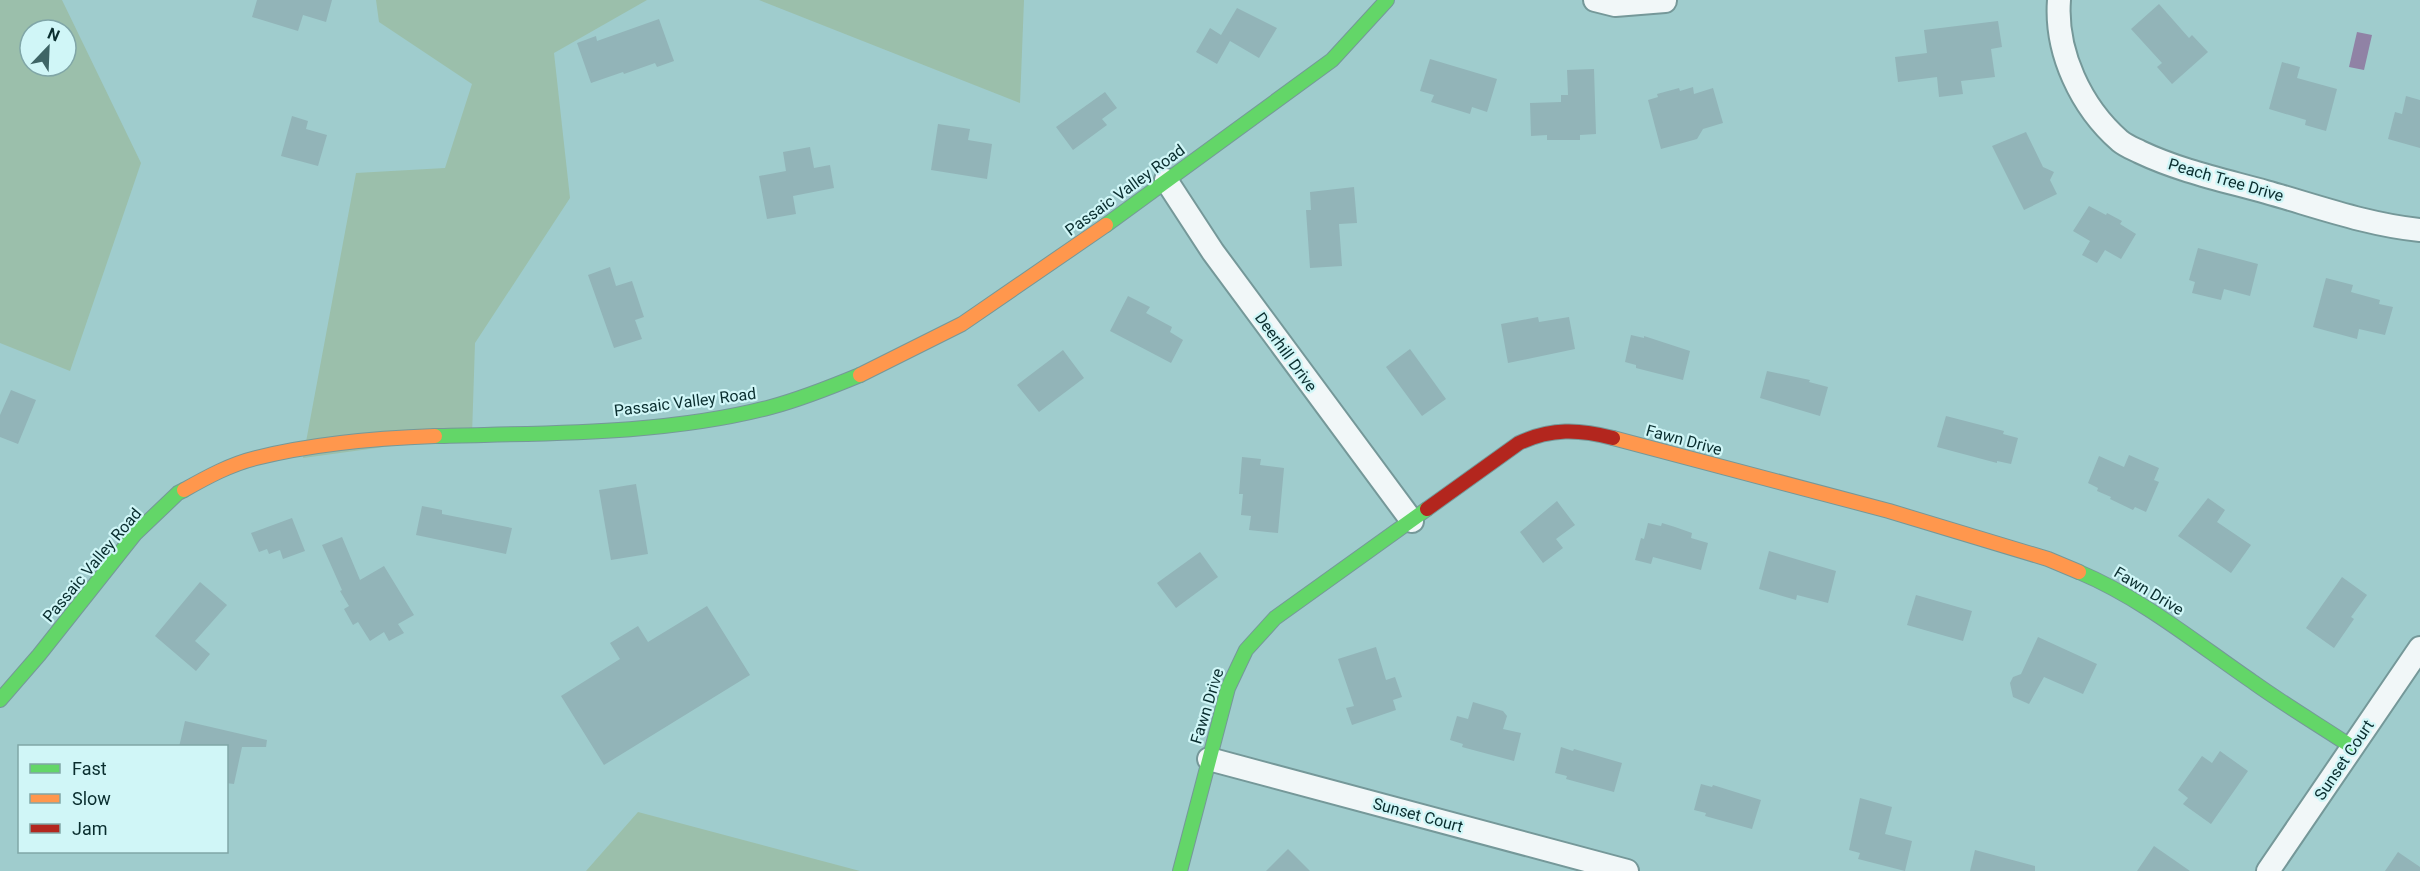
<svg xmlns="http://www.w3.org/2000/svg" width="2420" height="871" font-family="Roboto,sans-serif">
<style>
.green{fill:#9bbfab;fill-rule:evenodd}
.water{fill:#9082a5}
.building{fill:#92b4b8}
.lines{fill:none;stroke-linecap:round;stroke-linejoin:round}
.street-casing{stroke:#759899;stroke-width:26}
.fast-casing{stroke:#759899;stroke-width:16}
.slow-casing{stroke:#759899;stroke-width:16}
.jam-casing{stroke:#759899;stroke-width:16}
.street{stroke:#f1f7f8;stroke-width:22}
.fast{stroke:#63d668;stroke-width:14}
.slow{stroke:#ff974d;stroke-width:14}
.jam{stroke:#b3261e;stroke-width:14}
.labels{text-anchor:middle;dominant-baseline:central;stroke-width:4.5;stroke-linejoin:round;paint-order:stroke}
.street-label{font-size:16px;fill:#092d2e;stroke:#d0f6f7}
</style>
<rect width="100%" height="100%" fill="#9fcccd"/>
<g class="green">
<path d="M0,0H62L141,163L70,371L0,343ZM30,30H66V66H30Z"/>
<path d="M376,0H647L554,53L570,198L475,343L472,435L303,458L356,173L445,168L472,84L379,22Z"/>
<path d="M759,0H1024L1020,103Z"/>
<path d="M638,812L860,871H586Z"/>
</g>
<path class="water" d="M2357,32L2372,35L2364,70L2349,67Z"/>
<g class="building">
<path d="M257,0H332L326,22L303,15L298,31L252,17Z"/>
<path d="M2159,4L2189,38L2192,35L2208,52L2172,84L2157,67L2162,63L2131,29Z"/>
<path d="M1237,8L1277,28L1259,58L1230,41L1217,64L1196,52L1210,28L1221,35Z"/>
<path d="M659,19L674,61L657,67L655,63L624,74L623,72L591,83L577,43L596,36L597,41Z"/>
<path d="M1998,21L2002,47L1991,49L1995,77L1961,81L1963,94L1939,97L1937,77L1898,82L1895,57L1927,53L1924,30Z"/>
<path d="M1430,59L1497,79L1487,112L1472,107L1470,114L1431,102L1434,95L1420,91Z"/>
<path d="M2282,62L2300,67L2297,78L2337,89L2326,131L2305,125L2306,120L2269,109Z"/>
<path d="M1594,69L1596,134L1580,135V140H1547V135L1531,136L1530,103L1561,102V95H1568L1567,70Z"/>
<path d="M1693,87L1694,94L1713,88L1723,123L1703,129L1697,139L1661,149L1648,100L1658,97L1657,94L1679,88L1680,91Z"/>
<path d="M1105,92L1117,108L1102,119L1107,125L1073,150L1056,127Z"/>
<path d="M2406,96L2420,100V148L2388,139L2395,112L2402,114Z"/>
<path d="M292,116L308,121L306,129L327,135L318,166L281,156Z"/>
<path d="M938,124L970,129L968,140L992,144L987,179L931,170Z"/>
<path d="M2026,132L2043,167L2054,172L2050,180L2057,194L2024,210L1992,146Z"/>
<path d="M810,147L814,168L830,165L834,188L793,196L796,214L767,219L759,176L786,171L783,152Z"/>
<path d="M1354,187L1357,223L1339,224L1342,266L1310,268L1306,210H1311L1310,192Z"/>
<path d="M2089,206L2106,215L2107,213L2122,221L2120,224L2136,234L2121,259L2105,250L2097,263L2082,255L2090,241L2073,231Z"/>
<path d="M2198,248L2258,264L2250,296L2224,289L2221,300L2192,293L2195,282L2189,280Z"/>
<path d="M610,267L616,286L632,281L644,317L635,320L642,339L614,348L588,275Z"/>
<path d="M2326,278L2353,285L2351,292L2380,300L2379,304L2393,307L2385,335L2359,329L2357,339L2313,327Z"/>
<path d="M1128,296L1150,307L1146,313L1172,327L1170,332L1183,340L1171,363L1110,331Z"/>
<path d="M1538,317L1539,322L1569,317L1575,349L1508,363L1501,324Z"/>
<path d="M1631,335L1644,338V336L1690,351L1683,380L1636,368V365L1625,362Z"/>
<path d="M1410,349L1446,399L1422,416L1386,367Z"/>
<path d="M1063,350L1084,378L1039,412L1017,385Z"/>
<path d="M1767,371L1810,380L1809,382L1828,387L1820,416L1760,398Z"/>
<path d="M11,390L36,400L18,444L0,437V415Z"/>
<path d="M1946,416L2004,431L2003,434L2018,438L2011,464L1997,461V463L1937,447Z"/>
<path d="M2129,455L2159,468L2154,480L2159,482L2146,512L2135,507L2133,510L2110,499L2111,497L2097,491L2098,488L2088,483L2099,456L2124,467Z"/>
<path d="M1242,457L1261,459L1260,465L1284,468L1278,533L1249,530L1251,516L1241,515L1243,494H1239Z"/>
<path d="M636,484L648,554L611,560L599,490Z"/>
<path d="M2208,498L2225,510L2217,522L2251,545L2231,573L2178,536Z"/>
<path d="M1557,501L1575,525L1556,539L1563,548L1543,563L1520,532Z"/>
<path d="M422,506L442,510V514L512,528L506,554L416,535Z"/>
<path d="M292,518L305,551L283,559L280,550L269,554L267,549L259,552L251,533Z"/>
<path d="M1648,523L1661,526L1662,523L1675,527L1692,533L1691,538L1708,543L1701,570L1653,557L1651,564L1635,560L1641,538L1644,539Z"/>
<path d="M342,537L360,580L384,566L414,615L398,624L404,633L389,641L384,632L370,641L358,622L353,625L344,609L349,606L340,591L342,590L322,545Z"/>
<path d="M1769,551L1836,571L1828,603L1797,595L1796,600L1759,589Z"/>
<path d="M1200,552L1218,577L1176,608L1157,583Z"/>
<path d="M2342,577L2367,595L2351,617L2354,619L2334,648L2306,628Z"/>
<path d="M200,582L227,605L195,641L210,654L196,671L155,636Z"/>
<path d="M1916,595L1972,611L1963,641L1907,625Z"/>
<path d="M707,606L750,675L604,765L561,696L620,659L610,643L638,626L648,642Z"/>
<path d="M2038,637L2097,664L2083,694L2044,677L2029,704L2013,697L2010,683L2013,677L2021,674Z"/>
<path d="M1376,647L1386,680L1395,677L1402,697L1393,700L1396,710L1352,725L1346,708L1354,706L1338,659Z"/>
<path d="M1473,702L1503,711L1507,716L1503,729L1521,733L1514,761L1462,747L1463,744L1450,740L1457,716L1468,719Z"/>
<path d="M185,721L267,740L266,747H242L234,784L226,783V747H179Z"/>
<path d="M1561,747L1573,751L1574,749L1622,763L1614,792L1566,779L1567,776L1555,773Z"/>
<path d="M2220,751L2248,771L2211,824L2183,804L2188,798L2178,790L2202,756L2212,763Z"/>
<path d="M1701,784L1712,787L1713,785L1761,800L1752,829L1705,816L1706,813L1694,810Z"/>
<path d="M1860,798L1892,807L1885,834L1912,841L1905,871L1858,859L1860,853L1849,850Z"/>
<path d="M2154,846L2190,871H2137Z"/>
<path d="M1288,849L1310,871H1266Z"/>
<path d="M1975,850L2035,866V871H1970Z"/>
<path d="M2398,852L2420,867V871H2385Z"/>
</g>
<g class="lines">
<g class="street-casing">
<g id="street">
<path d="M1595,0L1615,5L1665,1"/>
<path d="M2059,0C2055,52 2081,107 2120,141C2126,146 2134,149 2140,152C2180,171 2223,180 2266,192C2316,206 2368,225 2420,230"/>
<path d="M1166,180L1213,252L1412,521"/>
<path d="M1209,759L1627,871"/>
<path d="M2268,871L2420,648"/>
</g>
</g>
<g class="fast-casing">
<g id="fast">
<path d="M1106,225L1332,60L1387,0"/>
<path d="M435,436C544,433 666,435 771,407C801,399 831,387 860,375"/>
<path d="M2079,572C2143,599 2196,643 2253,682C2285,705 2319,725 2352,747"/>
<path d="M0,700L39,655L135,534L178,493L184,490"/>
<path d="M1180,871L1228,688L1246,650L1275,618L1427,509"/>
</g>
</g>
<g class="slow-casing">
<g id="slow">
<path d="M860,375L962,324L1106,225"/>
<path d="M1613,438L1889,511L2048,559L2079,572"/>
<path d="M184,490C207,477 231,464 256,458C312,444 378,438 435,436"/>
</g>
</g>
<g class="jam-casing">
<path id="jam" d="M1427,509L1519,443C1551,428 1579,429 1613,438"/>
</g>
<use href="#street" class="street"/>
<use href="#fast" class="fast"/>
<use href="#slow" class="slow"/>
<use href="#jam" class="jam"/>
</g>
<g class="labels">
<g class="street-label">
<text transform="translate(2226 180) rotate(16)">Peach Tree Drive</text>
<text transform="translate(1125 190) rotate(-36)">Passaic Valley Road</text>
<text transform="translate(1286 352) rotate(54)">Deerhill Drive</text>
<text transform="translate(685 402) rotate(-7)">Passaic Valley Road</text>
<text transform="translate(1684 440) rotate(15)">Fawn Drive</text>
<text transform="translate(92 565) rotate(-50)">Passaic Valley Road</text>
<text transform="translate(2149 591) rotate(31)">Fawn Drive</text>
<text transform="translate(1207 706) rotate(-73)">Fawn Drive</text>
<text transform="translate(2344 760) rotate(-56)">Sunset Court</text>
<text transform="translate(1418 815) rotate(15)">Sunset Court</text>
</g>
</g>
<rect x="18" y="745" width="210" height="108" fill="#d0f6f7" stroke="#80a6a7" stroke-width="1.5"/>
<rect x="30" y="764" width="30" height="9" fill="#63d668" stroke="#80a6a7" stroke-width="1.5"/>
<text x="72" y="775" font-size="18" fill="#092d2e">Fast</text>
<rect x="30" y="794" width="30" height="9" fill="#ff974d" stroke="#80a6a7" stroke-width="1.5"/>
<text x="72" y="805" font-size="18" fill="#092d2e">Slow</text>
<rect x="30" y="824" width="30" height="9" fill="#b3261e" stroke="#80a6a7" stroke-width="1.5"/>
<text x="72" y="835" font-size="18" fill="#092d2e">Jam</text>
<g transform="translate(48 48) rotate(23)"><circle r="28" fill="#d0f6f7" stroke="#80a6a7" stroke-width="1.5"/>
<path d="M0-4.5L10 22L0 15L-10 22Z" fill="#3e6566"/>
<text y="-9" font-size="16" font-weight="bold" text-anchor="middle" fill="#092d2e">N</text>
</g>
</svg>
